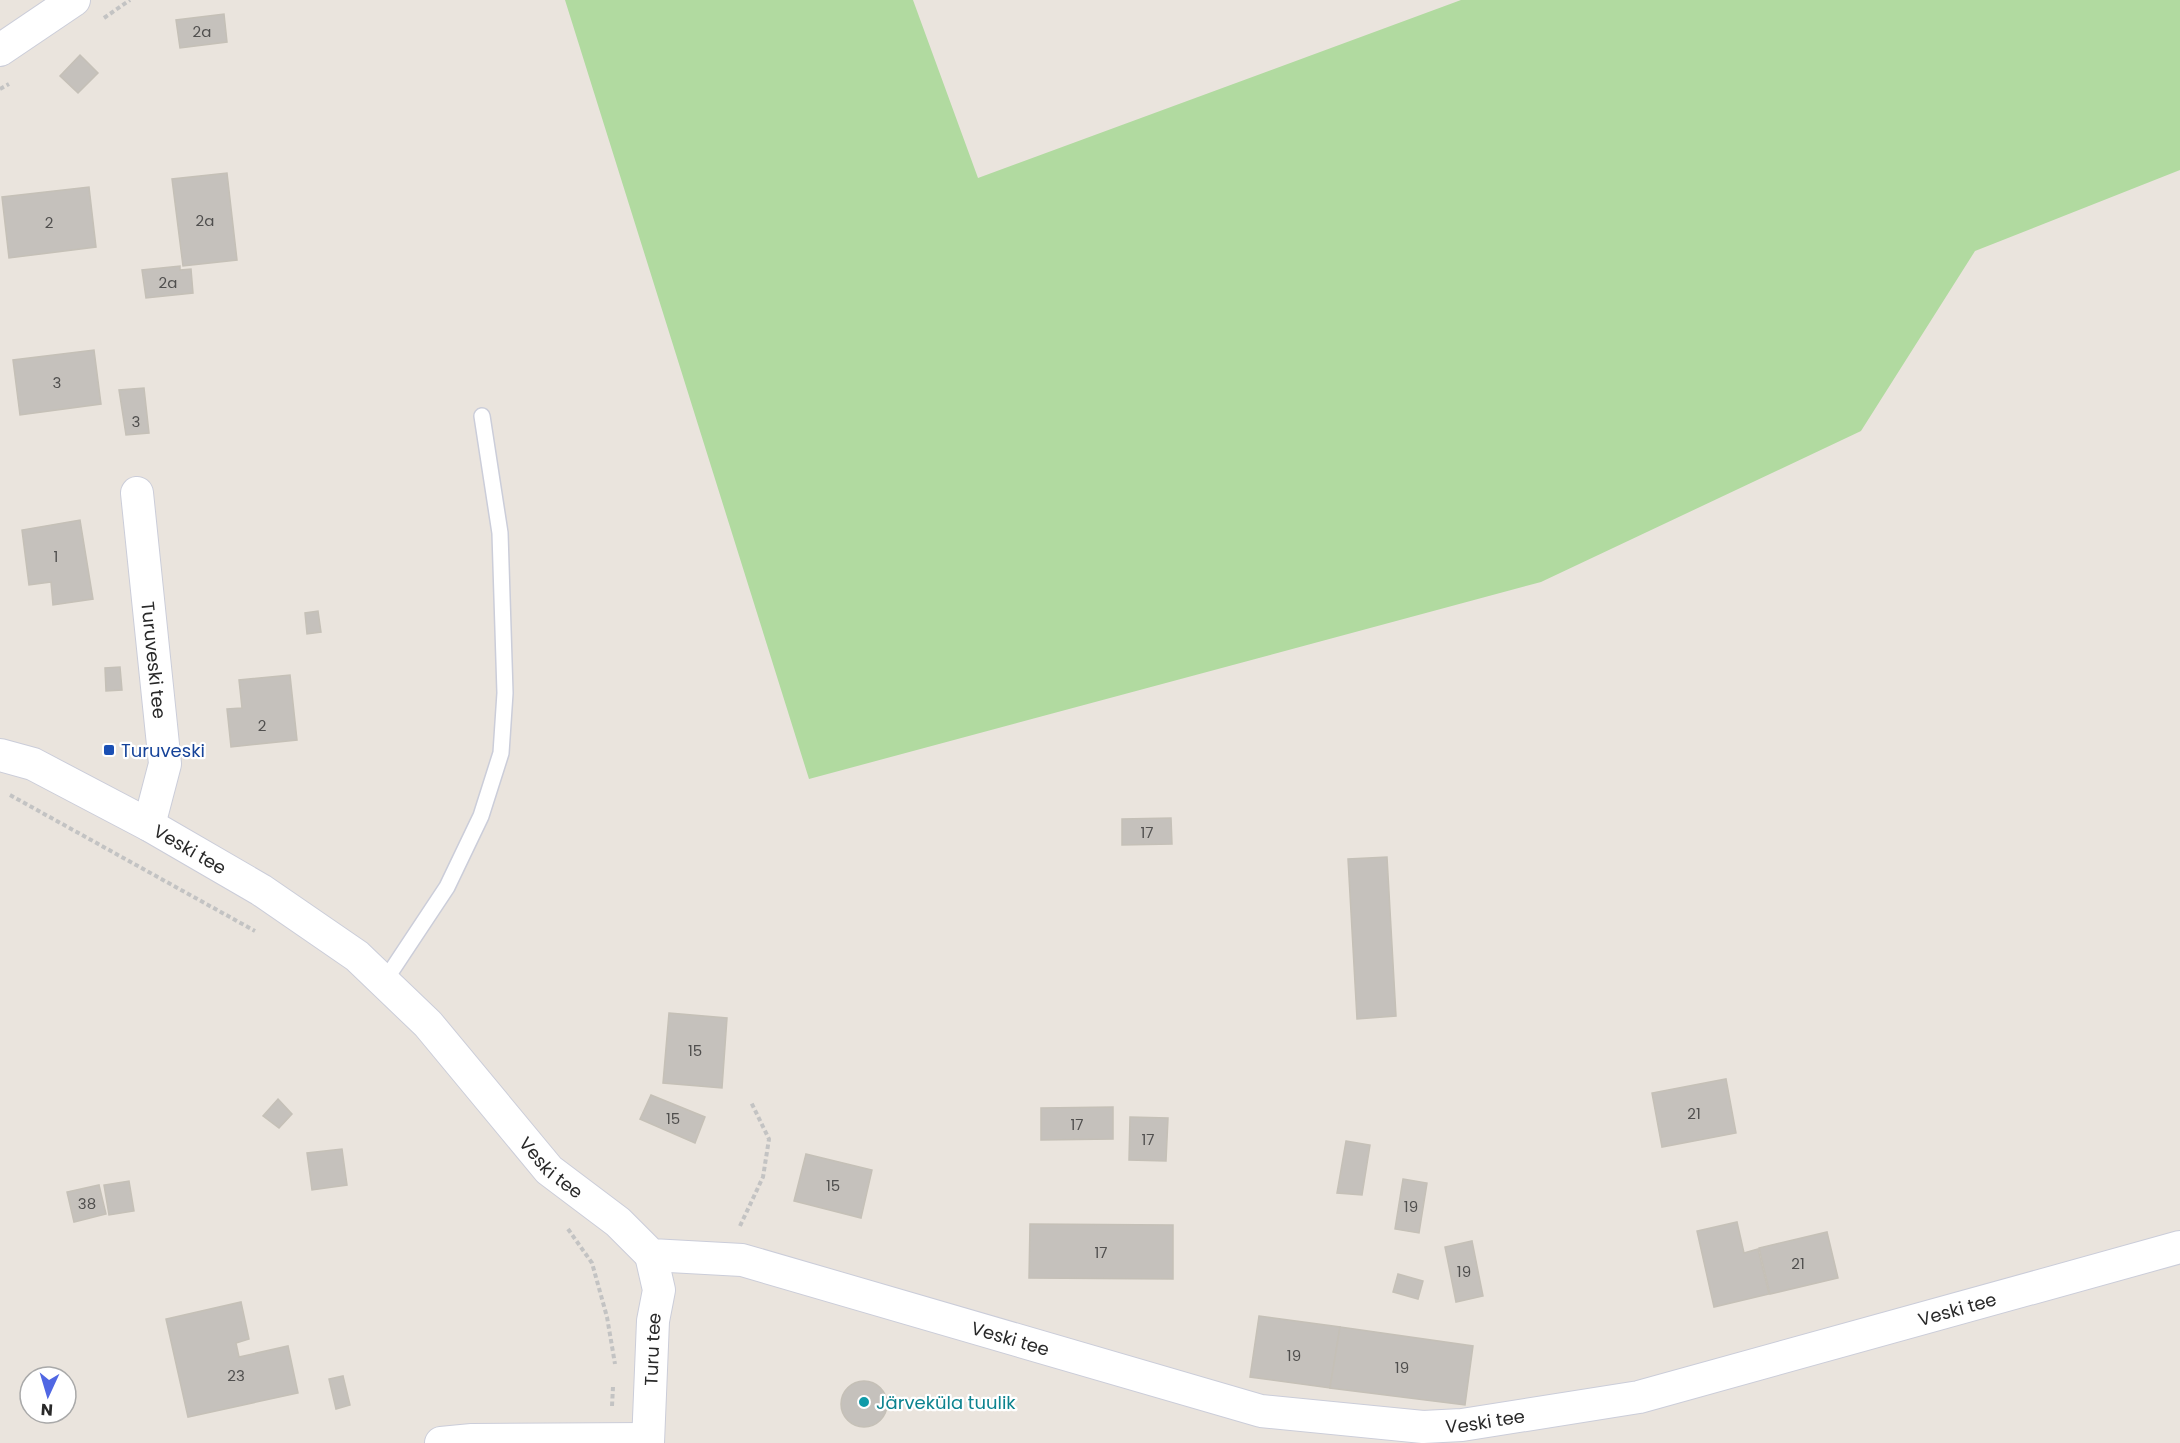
<svg xmlns="http://www.w3.org/2000/svg" width="2180" height="1443" font-family="Poppins,sans-serif">
<style>
.green{fill:#b1daa0}
.building{fill:#c5c1bc;stroke:#c5c0b7;stroke-width:1.5}
.lines{fill:none;stroke-linecap:round;stroke-linejoin:round}
.service-casing{stroke:#cbcdd9;stroke-width:18}
.minor-casing{stroke:#cbcdd9;stroke-width:34}
.path{stroke:#c3c3c3;stroke-width:4;stroke-dasharray:4.5 3;stroke-linecap:butt}
.service{stroke:#fff;stroke-width:15}
.minor{stroke:#fff;stroke-width:32}
.transit-dot{fill:#1a4fb4;stroke:#fff;stroke-width:2}
.culture-dot{fill:#0f9aa8;stroke:#fff;stroke-width:2}
.labels{text-anchor:middle;dominant-baseline:central;stroke-width:4.5;stroke-linejoin:round;paint-order:stroke}
.number-label{font-size:15px;fill:#504f4e}
.street-label{font-size:18px;fill:#292929;stroke:#fff}
.transit-label{font-size:18px;fill:#164399;stroke:#fff;text-anchor:start}
.culture-label{font-size:18px;fill:#0d838f;stroke:#fff;text-anchor:start}
</style>
<rect width="100%" height="100%" fill="#eae4dd"/>
<path class="green" d="M565,0H913L978,178L1461,0H2180V170L1975,251L1861,431L1541,582L809,779Z"/>
<g class="building">
<path d="M224,14L227,42L180,48L176,20Z"/>
<path d="M80,55L98,73L78,93L60,76Z"/>
<path d="M227,173L237,260L183,266L172,179Z"/>
<path d="M89,187L96,247L9,258L2,197Z"/>
<path d="M180,266V270L191,269L193,293L146,298L142,270Z"/>
<path d="M94,350L101,404L20,415L13,360Z"/>
<path d="M144,388L149,433L126,435L119,390Z"/>
<path d="M80,520L93,599L53,605L51,582L29,585L22,530Z"/>
<path d="M318,611L321,632L307,634L305,613Z"/>
<path d="M120,667L122,690L106,691L105,668Z"/>
<path d="M290,675L297,740L231,747L227,709L242,708L239,680Z"/>
<path d="M1171,818L1172,844L1122,845V819Z"/>
<path d="M1387,857L1396,1016L1357,1019L1348,859Z"/>
<path d="M669,1013L727,1018L722,1088L663,1083Z"/>
<path d="M1726,1079L1736,1133L1662,1147L1652,1093Z"/>
<path d="M651,1095L705,1117L695,1143L640,1119Z"/>
<path d="M278,1099L292,1114L279,1128L263,1116Z"/>
<path d="M1113,1107V1139L1041,1140V1108Z"/>
<path d="M1130,1117L1168,1118L1166,1161L1129,1160Z"/>
<path d="M1346,1141L1370,1145L1362,1195L1337,1193Z"/>
<path d="M342,1149L347,1185L312,1190L307,1153Z"/>
<path d="M806,1154L872,1170L861,1218L794,1201Z"/>
<path d="M1403,1179L1427,1183L1419,1233L1395,1229Z"/>
<path d="M129,1181L134,1211L109,1215L104,1185Z"/>
<path d="M99,1185L106,1214L74,1222L67,1192Z"/>
<path d="M1737,1222L1744,1253L1758,1249L1769,1294L1714,1307L1697,1231Z"/>
<path d="M1030,1224L1173,1225V1279L1029,1278Z"/>
<path d="M1827,1232L1838,1278L1770,1294L1759,1248Z"/>
<path d="M1472,1241L1483,1296L1456,1302L1445,1247Z"/>
<path d="M1398,1274L1423,1281L1418,1299L1393,1292Z"/>
<path d="M241,1302L249,1339L236,1343L239,1357L288,1346L298,1393L188,1417L166,1319Z"/>
<path d="M1259,1316L1340,1327L1330,1388L1250,1377Z"/>
<path d="M1340,1327L1473,1346L1465,1405L1330,1388Z"/>
<path d="M343,1376L350,1405L336,1409L329,1379Z"/>
<circle cx="864" cy="1404" r="23"/>
</g>
<g class="lines">
<g class="service-casing">
<path id="service" d="M384,982L447,887L481,816L501,753L505,693L500,533L482,416"/>
</g>
<g class="minor-casing">
<g id="minor">
<path d="M0,50L74,0"/>
<path id="s1" d="M137,493L165,764L149,825"/>
<path id="s2" d="M0,755L33,764L149,825L261,890L357,956L428,1024L549,1170L618,1222L651,1255L742,1260L1261,1411L1423,1427L1462,1425L1639,1397L2180,1247"/>
<path d="M441,1443L472,1440L648,1439"/>
<path id="s3" d="M648,1443L653,1321L659,1290L651,1255"/>
</g>
</g>
<g class="path">
<path d="M104,18L130,0"/>
<path d="M0,89L9,84"/>
<path d="M10,795L255,931"/>
<path d="M740,1226L763,1177L769,1139L751,1102"/>
<path d="M568,1229L592,1263L607,1317L615,1364"/>
<path d="M612,1406L613,1387"/>
</g>
<use href="#service" class="service"/>
<use href="#minor" class="minor"/>
</g>
<rect class="transit-dot" x="103" y="744" width="12" height="12" rx="3"/>
<circle class="culture-dot" cx="864" cy="1402" r="6"/>
<g class="labels">
<g class="number-label">
<text x="202" y="31">2a</text>
<text x="205" y="220">2a</text>
<text x="49" y="222">2</text>
<text x="168" y="282">2a</text>
<text x="57" y="382">3</text>
<text x="136" y="421">3</text>
<text x="56" y="556">1</text>
<text x="262" y="725">2</text>
<text x="1147" y="832">17</text>
<text x="695" y="1050">15</text>
<text x="1694" y="1113">21</text>
<text x="673" y="1118">15</text>
<text x="1077" y="1124">17</text>
<text x="1148" y="1139">17</text>
<text x="833" y="1185">15</text>
<text x="87" y="1203">38</text>
<text x="1411" y="1206">19</text>
<text x="1101" y="1252">17</text>
<text x="1798" y="1263">21</text>
<text x="1464" y="1271">19</text>
<text x="1294" y="1355">19</text>
<text x="1402" y="1367">19</text>
<text x="236" y="1375">23</text>
</g>
<g class="street-label">
<text stroke="none"><textPath href="#s1" startOffset="168">Turuveski tee</textPath></text>
<text stroke="none"><textPath href="#s2" startOffset="213">Veski tee</textPath></text>
<text stroke="none"><textPath href="#s2" startOffset="699">Veski tee</textPath></text>
<text stroke="none"><textPath href="#s2" startOffset="2175">Veski tee</textPath></text>
<text stroke="none"><textPath href="#s2" startOffset="1203">Veski tee</textPath></text>
<text stroke="none"><textPath href="#s3" startOffset="94">Turu tee</textPath></text>
<text stroke="none"><textPath href="#s2" startOffset="1689">Veski tee</textPath></text>
</g>
<g class="transit-label">
<text x="121" y="750">Turuveski</text>
</g>
<g class="culture-label">
<text x="876" y="1402">Järveküla tuulik</text>
</g>
</g>
<g transform="translate(48 1395) rotate(184)"><circle r="28" fill="#ffffff" stroke="#a9a9a9" stroke-width="1.5"/>
<path d="M0-4.5L10 22L0 15L-10 22Z" fill="#5067e3"/>
<text y="-9" font-size="16" font-weight="bold" text-anchor="middle" fill="#292929">N</text>
</g>
</svg>
